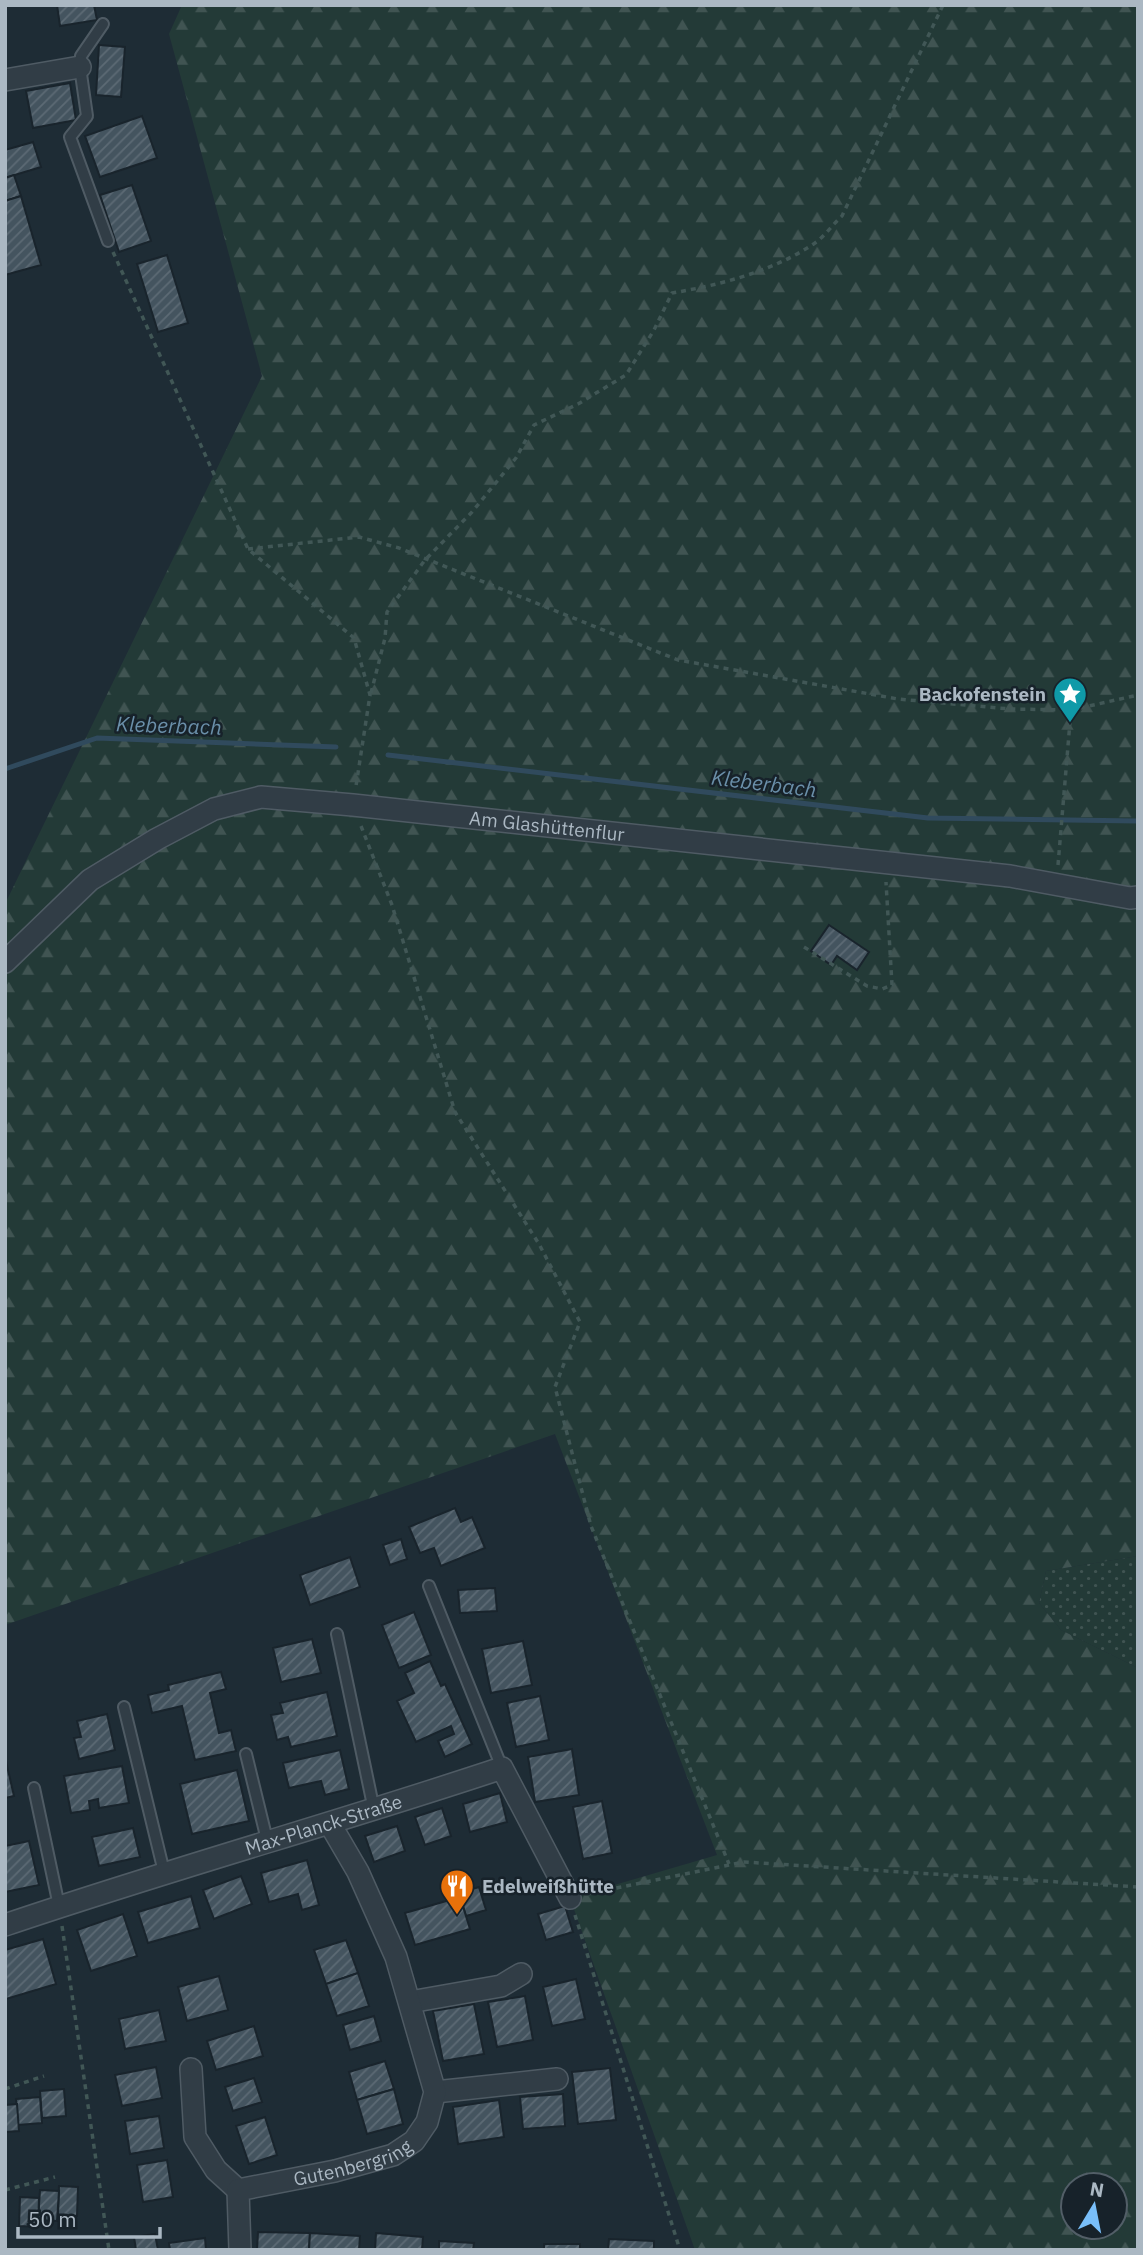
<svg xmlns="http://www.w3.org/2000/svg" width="1143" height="2255" font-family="'IBM Plex Sans',sans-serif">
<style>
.grass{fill:url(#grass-dots)}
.forest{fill:url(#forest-firs);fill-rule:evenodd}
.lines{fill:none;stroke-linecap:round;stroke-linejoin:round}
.stream{stroke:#304a5d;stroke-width:5}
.building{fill:url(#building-hatch);stroke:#19242c;stroke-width:2}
.lane-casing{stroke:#4f5b64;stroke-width:14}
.street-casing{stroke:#4f5b64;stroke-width:24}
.path{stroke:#415756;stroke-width:3.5;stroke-dasharray:5 5;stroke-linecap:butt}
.lane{stroke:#313d46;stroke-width:10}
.street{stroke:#313d46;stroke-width:21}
.labels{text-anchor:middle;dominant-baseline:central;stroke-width:5;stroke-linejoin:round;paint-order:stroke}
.poi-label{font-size:19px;font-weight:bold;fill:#abb8c3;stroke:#17222a;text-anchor:end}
.street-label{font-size:19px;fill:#abb8c3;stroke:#17222a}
.water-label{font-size:21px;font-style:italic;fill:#6a8fa9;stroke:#17222a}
</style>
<defs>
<pattern id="grass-dots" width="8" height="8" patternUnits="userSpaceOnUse" patternTransform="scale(1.75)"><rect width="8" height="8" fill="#233a37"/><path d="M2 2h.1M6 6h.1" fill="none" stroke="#405452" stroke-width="1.8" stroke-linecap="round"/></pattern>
<pattern id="forest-firs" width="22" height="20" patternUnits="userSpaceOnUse" patternTransform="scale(1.75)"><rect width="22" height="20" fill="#233a37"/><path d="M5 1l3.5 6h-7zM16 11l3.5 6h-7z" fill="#405452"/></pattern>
<pattern id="building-hatch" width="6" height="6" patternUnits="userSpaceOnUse" patternTransform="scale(1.75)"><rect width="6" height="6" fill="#44545f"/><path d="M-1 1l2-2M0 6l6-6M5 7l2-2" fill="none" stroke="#5c6a74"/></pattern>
</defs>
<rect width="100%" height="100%" fill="#1e2c35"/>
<path class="grass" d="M1138,1556V1668L1061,1630L1039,1603L1046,1571Z"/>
<path class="forest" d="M182,5H1138V1556L1046,1571L1039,1603L1061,1630L1138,1668V2250H695L570,1898L717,1855L555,1434L5,1625V904L262,376L169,34ZM1073,2185H1115V2227H1073Z"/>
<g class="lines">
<g class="stream">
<path d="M388,755L928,818L1138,821"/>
<path d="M5,769L97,738L336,747"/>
</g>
</g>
<g class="building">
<path d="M57,5H94L97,20L60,26Z"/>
<path d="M99,45L125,47L121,97L96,95Z"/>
<path d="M70,83L76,120L33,128L26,91Z"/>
<path d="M142,116L157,158L100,177L85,136Z"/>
<path d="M33,142L41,167L5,178V150Z"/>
<path d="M14,175L21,196L5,201V178Z"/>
<path d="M132,185L151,241L119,252L100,195Z"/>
<path d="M21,196L41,265L5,275V201Z"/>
<path d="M167,255L188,323L158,332L137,264Z"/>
<path d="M829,925L869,952L857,970L837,956L831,965L811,951Z"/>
<path d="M455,1508L461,1522L472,1517L485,1548L441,1566L434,1548L420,1553L409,1527Z"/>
<path d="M401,1539L407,1559L390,1565L383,1545Z"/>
<path d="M350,1557L360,1587L310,1605L300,1575Z"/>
<path d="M495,1588L497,1611L460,1613L458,1590Z"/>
<path d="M414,1612L431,1655L399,1668L382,1625Z"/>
<path d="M312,1639L321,1673L281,1682L273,1648Z"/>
<path d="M523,1641L532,1685L491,1693L482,1649Z"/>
<path d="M430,1661L441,1686L445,1684L472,1744L445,1757L438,1741L454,1734L451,1726L416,1742L397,1701L414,1693L405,1673Z"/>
<path d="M221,1672L226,1689L210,1693L219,1733L231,1730L236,1751L195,1760L182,1706L152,1713L148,1695L169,1690L168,1685Z"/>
<path d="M327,1692L337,1736L291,1747L288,1737L277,1740L271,1715L283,1713L280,1703Z"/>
<path d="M540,1696L549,1740L516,1747L507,1703Z"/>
<path d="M107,1714L115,1750L79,1759L74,1738L81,1737L77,1721Z"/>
<path d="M572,1749L579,1795L535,1802L528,1757Z"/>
<path d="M340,1750L349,1789L325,1795L321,1781L289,1788L283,1763Z"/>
<path d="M5,1757L14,1796L5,1798Z"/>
<path d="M122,1766L129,1803L99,1808L98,1799L89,1801L90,1810L71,1813L64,1776Z"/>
<path d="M237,1770L249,1821L192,1834L180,1784Z"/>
<path d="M500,1793L507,1822L470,1832L463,1804Z"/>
<path d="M602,1801L612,1853L583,1859L573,1807Z"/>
<path d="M442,1808L451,1836L425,1845L415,1817Z"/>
<path d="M397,1826L405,1851L374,1862L365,1836Z"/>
<path d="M133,1828L140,1857L99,1866L92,1837Z"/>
<path d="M29,1841L39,1885L5,1892V1846Z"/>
<path d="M307,1860L319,1905L302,1910L298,1894L269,1902L261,1873Z"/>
<path d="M241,1876L252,1904L214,1919L203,1890Z"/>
<path d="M479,1887L486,1910L466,1916L459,1893Z"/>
<path d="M191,1896L200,1928L148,1943L138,1912Z"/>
<path d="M460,1897L470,1929L415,1945L405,1913Z"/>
<path d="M565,1906L573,1932L546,1940L538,1914Z"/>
<path d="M123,1914L137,1956L91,1971L77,1930Z"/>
<path d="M43,1939L56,1984L6,1999L5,1950Z"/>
<path d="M346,1940L358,1973L326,1984L314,1950Z"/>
<path d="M358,1973L369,2006L337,2016L326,1984Z"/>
<path d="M219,1976L228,2010L187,2021L178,1987Z"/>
<path d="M576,1979L585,2019L552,2026L543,1987Z"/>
<path d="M525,1996L533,2040L497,2047L488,2002Z"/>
<path d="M474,2004L484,2054L443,2061L433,2011Z"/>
<path d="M159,2010L166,2041L125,2049L119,2019Z"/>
<path d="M374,2016L381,2041L350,2050L343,2025Z"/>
<path d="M254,2026L263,2056L216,2070L207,2041Z"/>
<path d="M385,2061L394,2089L357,2100L349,2072Z"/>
<path d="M156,2067L162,2098L122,2106L115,2075Z"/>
<path d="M610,2068L616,2120L578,2124L572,2072Z"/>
<path d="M254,2078L262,2102L233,2111L225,2087Z"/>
<path d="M64,2089L66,2116L42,2118L40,2091Z"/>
<path d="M394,2089L403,2124L367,2134L357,2100Z"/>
<path d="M563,2094L565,2126L523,2129L520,2097Z"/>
<path d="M40,2097L42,2123L18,2125L16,2099Z"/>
<path d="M499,2100L504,2137L458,2144L453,2107Z"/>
<path d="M17,2104L19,2131L5,2132V2105Z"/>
<path d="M159,2116L164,2148L130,2154L125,2121Z"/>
<path d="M265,2117L277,2155L249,2164L236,2126Z"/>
<path d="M167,2160L173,2197L143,2202L137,2165Z"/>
<path d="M59,2186L78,2187L77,2216L58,2215Z"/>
<path d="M40,2190L59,2191L57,2221L38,2220Z"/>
<path d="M20,2197L39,2198L38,2227L19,2226Z"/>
<path d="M258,2232L310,2233L309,2250H257Z"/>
<path d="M310,2233L360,2236L359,2250H309Z"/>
<path d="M376,2233L423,2237L422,2250H375Z"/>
<path d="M155,2234L158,2250H136L134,2237Z"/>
<path d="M205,2238L206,2250H170L169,2243Z"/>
<path d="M609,2239L654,2241V2250H608Z"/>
<path d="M439,2241L474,2243L473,2250H439Z"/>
<rect x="544" y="2244" width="36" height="6"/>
</g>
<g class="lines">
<g class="lane-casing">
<g id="lane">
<path d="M103,24L81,56L80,67L87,116L70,137L108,241"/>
<path d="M429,1586L502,1768"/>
<path d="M337,1634L374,1810"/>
<path d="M124,1707L164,1872"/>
<path d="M246,1754L267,1840"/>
<path d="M34,1788L59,1906"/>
</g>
</g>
<g class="street-casing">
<g id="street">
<path d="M5,80L80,67"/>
<path id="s1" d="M5,962L90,880L157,839L214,809L261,797L353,805L1010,876L1130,898L1138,897"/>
<path id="s2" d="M5,1925C170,1869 337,1823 502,1768L570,1898"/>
<path d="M410,2002L501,1986L521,1974"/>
<path d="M191,2069L195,2137L216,2170L238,2190"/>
<path d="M435,2092L557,2079"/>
<path id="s3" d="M240,2250L238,2190L335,2171L393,2155L414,2141L427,2122L435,2092L396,1957L358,1872L330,1824"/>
</g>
</g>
<g class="path">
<path d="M113,252L248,549L354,638L370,695L356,786"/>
<path d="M248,549L359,537L399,548L678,660L898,699L1010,709L1071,710L1138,695"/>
<path d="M371,693L385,638L387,612L425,560L472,512L516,458L534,425L578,404L626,375L654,330L672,293C720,285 774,271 815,243C825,236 833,224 842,216L943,5"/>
<path d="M361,826L392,905L455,1112L539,1244L580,1322L555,1387L591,1526L729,1864"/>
<path d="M1058,865L1071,710"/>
<path d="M804,947L867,986L882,989L892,985L886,882"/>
<path d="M587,1894L744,1862L1138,1887"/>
<path d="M575,1915L680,2250"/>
<path d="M62,1926L109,2250"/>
<path d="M5,2089L44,2076"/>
<path d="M5,2190L55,2177"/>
</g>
<use href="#lane" class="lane"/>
<use href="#street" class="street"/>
</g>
<defs>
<g id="sight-pin" transform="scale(1.75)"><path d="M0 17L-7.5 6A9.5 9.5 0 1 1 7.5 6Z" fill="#0f9aa8" stroke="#17222a"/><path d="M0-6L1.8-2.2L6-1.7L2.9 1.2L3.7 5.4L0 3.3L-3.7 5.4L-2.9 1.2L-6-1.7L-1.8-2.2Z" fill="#fff"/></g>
<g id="restaurant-pin" transform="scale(1.75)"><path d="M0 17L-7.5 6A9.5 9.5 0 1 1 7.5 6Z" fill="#e8710a" stroke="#17222a"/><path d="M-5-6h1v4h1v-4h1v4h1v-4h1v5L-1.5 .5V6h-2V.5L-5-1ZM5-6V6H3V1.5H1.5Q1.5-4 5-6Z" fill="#fff"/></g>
</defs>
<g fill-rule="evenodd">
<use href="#sight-pin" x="1070" y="694"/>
<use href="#restaurant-pin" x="457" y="1886"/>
</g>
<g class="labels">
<g class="poi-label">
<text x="1046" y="694">Backofenstein</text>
<text x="482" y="1886" text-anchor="start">Edelweißhütte</text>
</g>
<g class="street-label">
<text stroke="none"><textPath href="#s1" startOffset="597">Am Glashüttenflur</textPath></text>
<text stroke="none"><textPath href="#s2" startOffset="334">Max-Planck-Straße</textPath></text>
<text stroke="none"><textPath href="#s3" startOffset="178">Gutenbergring</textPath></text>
</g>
<g class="water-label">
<text transform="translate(169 725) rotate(2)">Kleberbach</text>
<text transform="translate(764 783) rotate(7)">Kleberbach</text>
</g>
</g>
<rect width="1143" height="2255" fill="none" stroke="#abb8c3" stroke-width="14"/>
<g transform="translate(1094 2206) rotate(10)"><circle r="33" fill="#17222a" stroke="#525e67" stroke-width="2"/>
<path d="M0-5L12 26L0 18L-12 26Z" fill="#79bffa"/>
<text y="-10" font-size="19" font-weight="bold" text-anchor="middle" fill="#abb8c3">N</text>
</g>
<path d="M18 2227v10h142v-10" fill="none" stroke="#abb8c3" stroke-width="3.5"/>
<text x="28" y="2227" font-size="21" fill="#abb8c3" stroke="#17222a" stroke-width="5" paint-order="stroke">50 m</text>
</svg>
